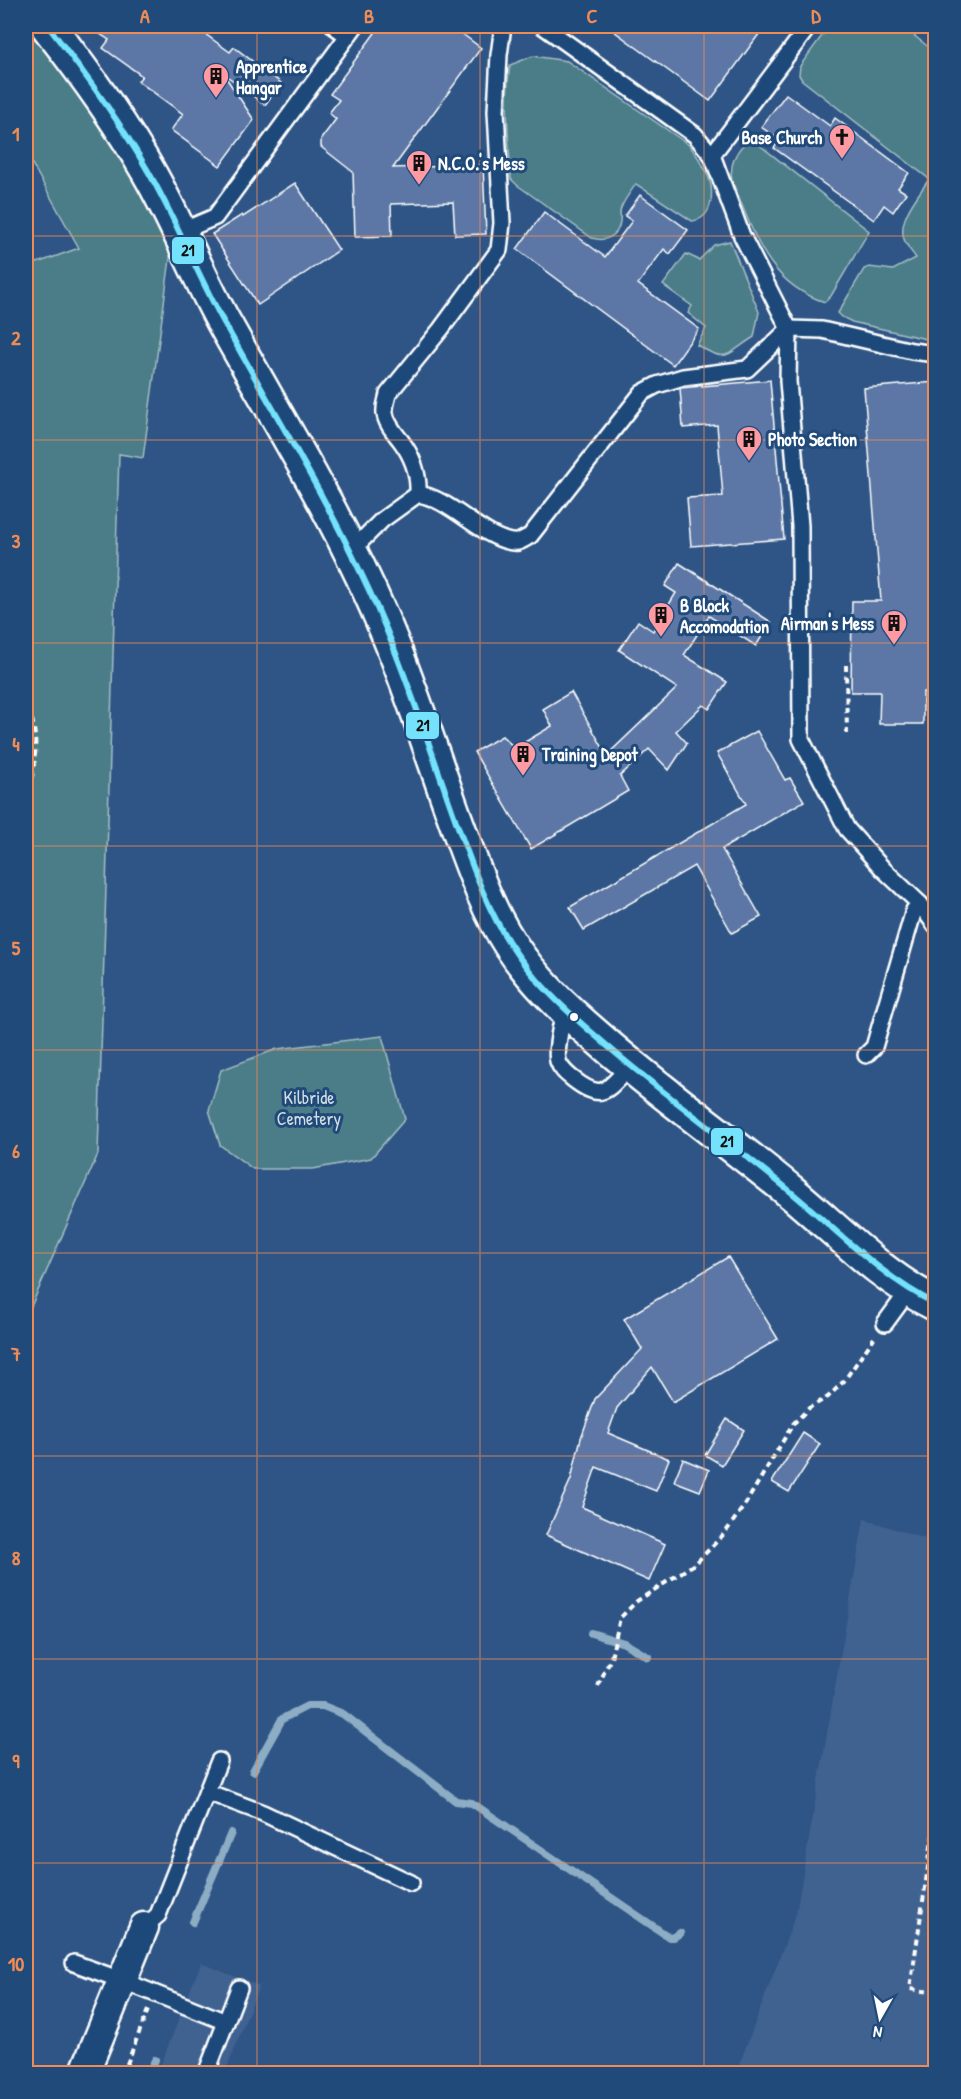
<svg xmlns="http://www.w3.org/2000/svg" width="961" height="2099" font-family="'Patrick Hand',sans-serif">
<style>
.built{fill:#406291}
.green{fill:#4b7d88;stroke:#a5bec4;stroke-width:1.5}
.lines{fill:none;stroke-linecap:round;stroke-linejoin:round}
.stream{stroke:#8dadc5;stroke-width:8}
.building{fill:#5c77a5;stroke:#fff;stroke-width:1.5}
.lane-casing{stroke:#fff;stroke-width:20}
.street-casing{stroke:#fff;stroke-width:33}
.secondary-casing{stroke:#fff;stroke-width:38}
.path{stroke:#fff;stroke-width:4;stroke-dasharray:6 4.5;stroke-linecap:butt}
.lane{stroke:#1f4a7a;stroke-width:15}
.street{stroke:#1f4a7a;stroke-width:28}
.secondary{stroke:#1f4a7a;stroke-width:33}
.bus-1-casing{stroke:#1f4a7a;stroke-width:10}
.bus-1{stroke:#73e2fa;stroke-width:6}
.grid{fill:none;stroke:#ef8b55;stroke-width:1.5;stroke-opacity:0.55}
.bus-dot{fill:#fff;stroke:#1f4a7a;stroke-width:2}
.labels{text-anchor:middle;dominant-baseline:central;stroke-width:6;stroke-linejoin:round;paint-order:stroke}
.poi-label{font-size:18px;font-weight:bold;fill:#fff;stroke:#1f4a7a;text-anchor:start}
.park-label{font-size:18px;fill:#d2dee1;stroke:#1f4a7a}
.line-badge{stroke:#1f4a7a;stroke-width:2}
.pale-badge-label{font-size:16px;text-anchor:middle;font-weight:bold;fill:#111}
.neatline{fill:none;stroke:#ef8b55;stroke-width:2}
.grid-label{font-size:20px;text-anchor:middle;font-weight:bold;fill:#ef8b55}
</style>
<rect width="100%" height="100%" fill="#2e5585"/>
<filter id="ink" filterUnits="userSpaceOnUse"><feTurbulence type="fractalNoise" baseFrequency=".0167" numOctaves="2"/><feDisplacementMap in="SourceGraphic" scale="12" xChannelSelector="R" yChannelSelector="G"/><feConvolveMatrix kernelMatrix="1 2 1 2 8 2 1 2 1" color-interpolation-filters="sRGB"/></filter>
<g filter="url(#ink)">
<g class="built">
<path d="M864,1519L935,1542V2073H736L796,1914Z"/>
<path d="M201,1963L259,1986L225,2073L157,2074Z"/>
</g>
<g class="green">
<path d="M26,26L132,165L172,244L143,458L119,454L98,1154L26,1318V267L79,248L26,153Z"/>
<path d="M829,26H904L903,27L935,52V96L932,100L936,103L935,341L852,322L842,317L838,313L864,269L869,267L893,270L916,258C912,252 906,246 904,239C897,219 919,195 929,179L802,80L799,75L800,66Z"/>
<path d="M533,56L567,61L689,145C697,155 704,165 709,178C714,193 713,219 692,221L636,184C631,191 624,200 621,208C619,212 621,217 620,222C618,237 605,242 592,238L517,185L511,179C509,141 504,102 510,65Z"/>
<path d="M749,140H753L869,231L831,296L825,302C766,283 754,232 732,181C729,165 736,149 749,140Z"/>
<path d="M730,241L759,312L754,337C725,355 728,364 697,345L706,328L688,313L692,306L663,285L686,254L699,260L714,245Z"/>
<path d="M382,1036L405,1119L371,1158L313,1169H253L220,1145L209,1110L221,1070L277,1049Z"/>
</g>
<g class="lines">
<g class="stream">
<path d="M591,1633L624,1643L648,1657"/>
<path d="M253,1771L282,1719L307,1706H323L343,1714L456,1801L472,1803L669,1937H674L680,1933"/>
<path d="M193,1922L231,1833"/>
<path d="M149,2074L155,2060"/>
</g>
</g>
<g class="building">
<path d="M88,26H194L230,52L234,47L281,83L265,105L223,73L254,120L220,166L171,130L183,114L138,81L142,76L103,48L109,40Z"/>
<path d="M380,26H467L461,33L481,48L393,168L483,165L486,234L455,235L453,202L391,204L392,236L355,237L353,172L321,147V139L336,119L329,113L339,100L330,94Z"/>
<path d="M607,26H765L710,101Z"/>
<path d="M786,94L830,126L835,118L909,173L898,188L906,193L893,212L884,205L874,220L774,148L780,140L761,127Z"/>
<path d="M295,183L339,250L258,305L212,234L242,215L243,217Z"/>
<path d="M640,195L688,230L670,254L664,249L638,284L699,329L673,365L517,249L544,212L605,257L632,221L625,216Z"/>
<path d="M770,380L784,539L691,546L687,498L723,496L717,425L683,428L680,388Z"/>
<path d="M936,382V692H923V724H879L880,692H851L852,601H881L864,388Z"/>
<path d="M679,563L771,622L756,646L709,616L684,655L727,682L709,709L703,705L676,731L687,743L669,770L649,749L620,776L628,791L531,849L474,752L502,736L515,748L552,726L543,709L571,692L607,755L677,688L619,650L638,621L653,631L676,593L665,586Z"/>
<path d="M757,731L785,780L790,778L804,801L722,849L761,917L732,933L694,866L584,930L570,907L746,804L717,753Z"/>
<path d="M728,1257L778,1339L673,1402L652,1367L617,1408L608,1433L669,1459L656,1491L596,1467L582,1507L665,1544L649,1581L546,1535L571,1479L581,1438L595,1399L642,1349L624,1319Z"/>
<path d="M727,1419L744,1430L722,1465L705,1455Z"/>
<path d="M803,1433L820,1444L789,1492L772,1482Z"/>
<path d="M683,1459L709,1470L700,1491L674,1481Z"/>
</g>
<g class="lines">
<g class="lane-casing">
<g id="lane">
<path d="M334,26L348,36"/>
<path d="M543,26L695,135L712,155L742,236L789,329L788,381L800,526L801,739L847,829L884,870L920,904L936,926"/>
<path d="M712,155L809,26"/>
<path d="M180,232L215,217L355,26"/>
<path d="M418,494C419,475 413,457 401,441C395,433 386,424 385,413C384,406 387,400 388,394L441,329L499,250L502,223L496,111L499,55L503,26"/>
<path d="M350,552L382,520L418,494C451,498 489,545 518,542C522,541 527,537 530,536L642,393L657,385L683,377L747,369L789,329L822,330L912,351L936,354"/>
<path d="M564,1010C562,1023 555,1049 558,1061C561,1070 567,1074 573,1079C604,1103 607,1089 630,1066"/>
<path d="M866,1055L874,1047L914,910L920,904"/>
<path d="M885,1323L910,1289"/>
<path d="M207,1792L263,1813L411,1883"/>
<path d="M144,1927L158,1915L219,1761"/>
<path d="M74,1963L121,1980L226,2022"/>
<path d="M206,2074L239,1988"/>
</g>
</g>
<g class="street-casing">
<path id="street" d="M84,2074L144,1927"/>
</g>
<g class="secondary-casing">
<path id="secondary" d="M48,26C84,72 119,120 148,171C177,221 198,277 227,328C280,423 338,517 381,617C412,688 434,762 461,835C475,873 488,910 510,944C533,980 564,1009 597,1037C659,1092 727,1139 791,1192C837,1230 881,1277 936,1304"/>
</g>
<g class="path">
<path d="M846,665L847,738"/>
<path d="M26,808C32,776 42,743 29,711"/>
<path d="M598,1686L611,1658L620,1618L637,1601L696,1563L725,1533L746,1503L793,1424L809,1408L828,1397L844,1381L874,1338"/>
<path d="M936,1813L910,1989L936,1993"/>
<path d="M123,2074L148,2010"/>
</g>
<use href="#lane" class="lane"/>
<use href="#street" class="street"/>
<use href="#secondary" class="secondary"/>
<g class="bus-1-casing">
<path id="bus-1" d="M48,26C84,72 119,120 148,171C177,221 198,277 227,328C280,423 338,517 381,617C412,688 434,762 461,835C475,873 488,910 510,944C533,980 564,1009 597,1037C659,1092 727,1139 791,1192C837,1230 881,1277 936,1304"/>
</g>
<use href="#bus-1" class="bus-1"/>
</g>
</g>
<path class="grid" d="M257,26V2074M480,26V2074M704,26V2074M26,236H936M26,440H936M26,643H936M26,846H936M26,1050H936M26,1253H936M26,1456H936M26,1659H936M26,1863H936"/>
<defs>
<g id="building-pin" transform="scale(1.35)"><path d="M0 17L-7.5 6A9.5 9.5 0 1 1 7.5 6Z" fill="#ff9aa2" stroke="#1f4a7a"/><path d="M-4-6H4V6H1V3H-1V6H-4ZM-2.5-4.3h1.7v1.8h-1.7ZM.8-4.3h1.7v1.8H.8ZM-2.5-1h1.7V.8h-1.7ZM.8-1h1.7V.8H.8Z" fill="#111"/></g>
<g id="church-pin" transform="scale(1.35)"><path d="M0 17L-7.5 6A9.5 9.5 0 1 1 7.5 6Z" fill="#ff9aa2" stroke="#1f4a7a"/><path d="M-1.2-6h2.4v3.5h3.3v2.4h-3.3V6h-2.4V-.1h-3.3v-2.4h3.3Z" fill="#111"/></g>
</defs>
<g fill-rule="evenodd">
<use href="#building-pin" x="216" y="76"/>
<use href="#church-pin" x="842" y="137"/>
<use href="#building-pin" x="419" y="163"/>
<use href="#building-pin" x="749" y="439"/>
<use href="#building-pin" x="661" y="615"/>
<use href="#building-pin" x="894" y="623"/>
<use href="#building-pin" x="523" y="754"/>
</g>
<circle class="bus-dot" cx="574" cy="1017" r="5"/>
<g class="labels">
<g class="poi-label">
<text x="236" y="66">Apprentice<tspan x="236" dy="21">Hangar</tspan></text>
<text x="822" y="137" text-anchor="end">Base Church</text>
<text x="438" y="163">N.C.O.'s Mess</text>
<text x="768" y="439">Photo Section</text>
<text x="680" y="605">B Block<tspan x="680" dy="21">Accomodation</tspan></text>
<text x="874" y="623" text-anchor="end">Airman's Mess</text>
<text x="542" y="754">Training Depot</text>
</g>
<g class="park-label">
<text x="309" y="1097">Kilbride<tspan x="309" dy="21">Cemetery</tspan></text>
</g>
</g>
<g class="line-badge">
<rect x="171" y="236" width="34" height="29" rx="6" fill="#73e2fa"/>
<rect x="405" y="711" width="35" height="29" rx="6" fill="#73e2fa"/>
<rect x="710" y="1127" width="34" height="29" rx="6" fill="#73e2fa"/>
</g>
<g class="pale-badge-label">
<text x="188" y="256">21</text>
<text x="423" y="731">21</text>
<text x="727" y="1147">21</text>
</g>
<rect width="961" height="2099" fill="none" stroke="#1f4a7a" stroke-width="66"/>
<g transform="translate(880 2018) rotate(189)" stroke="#1f4a7a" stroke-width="4.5" paint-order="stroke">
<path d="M0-4.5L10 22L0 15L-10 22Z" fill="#ffffff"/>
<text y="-9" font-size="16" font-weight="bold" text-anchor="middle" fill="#ffffff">N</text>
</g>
<rect x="33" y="33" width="895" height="2033" class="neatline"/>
<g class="grid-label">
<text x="145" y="23">A</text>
<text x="369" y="23">B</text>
<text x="592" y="23">C</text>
<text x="816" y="23">D</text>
<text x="16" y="141">1</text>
<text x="16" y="345">2</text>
<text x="16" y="548">3</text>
<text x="16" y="751">4</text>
<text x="16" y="955">5</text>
<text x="16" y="1158">6</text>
<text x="16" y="1361">7</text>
<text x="16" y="1565">8</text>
<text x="16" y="1768">9</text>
<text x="16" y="1971">10</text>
</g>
</svg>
